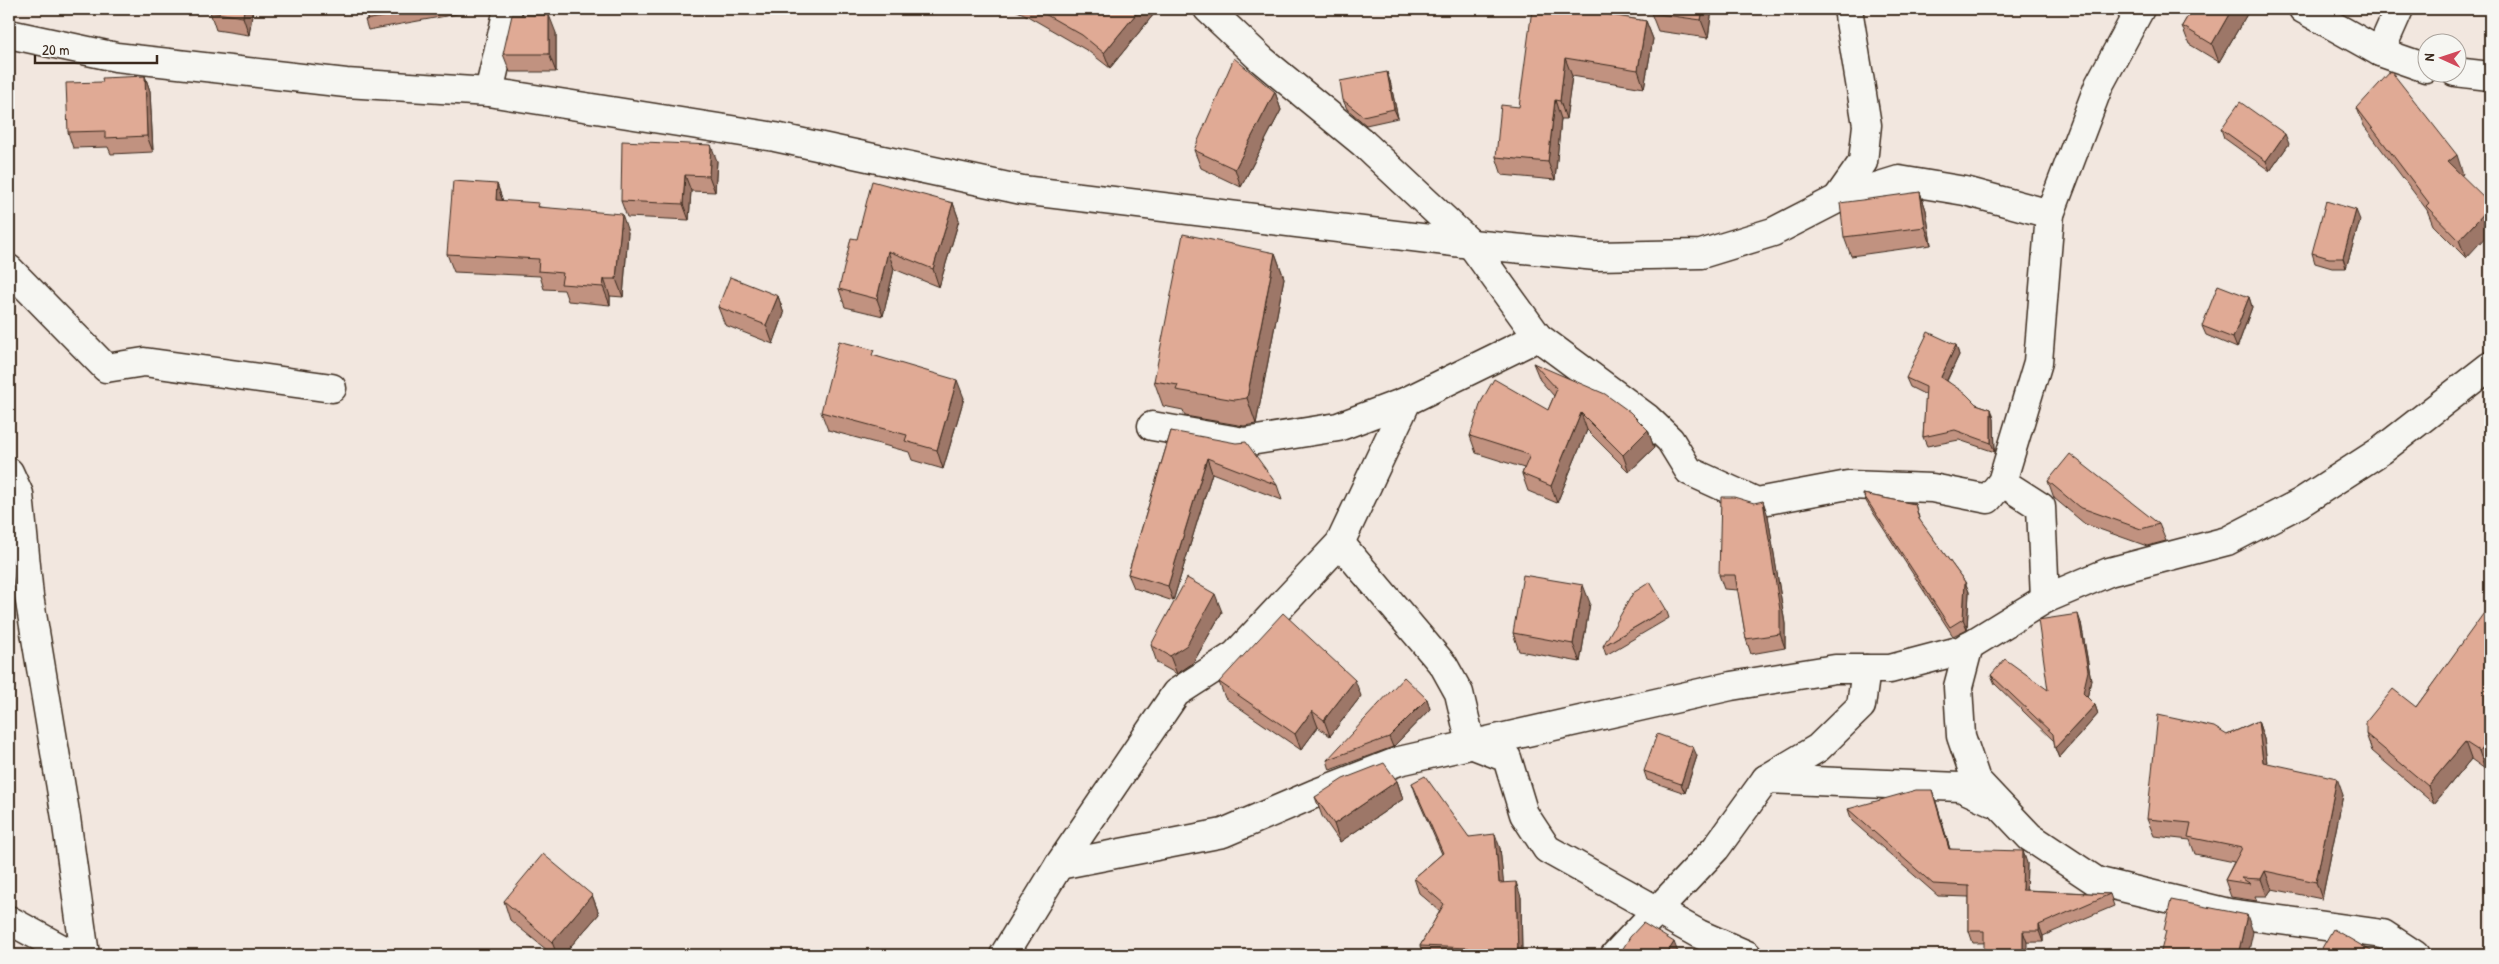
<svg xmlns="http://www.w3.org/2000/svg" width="2499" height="964" font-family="'Patrick Hand',sans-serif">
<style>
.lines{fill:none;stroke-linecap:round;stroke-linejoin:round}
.street-casing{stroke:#3b2a1e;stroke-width:31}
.street{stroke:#f6f6f2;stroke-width:28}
.wall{fill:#c19280;stroke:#3b2a1e}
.shaded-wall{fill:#9d7768;stroke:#3b2a1e}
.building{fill:#e0aa95;stroke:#3b2a1e}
</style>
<rect width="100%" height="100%" fill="#f2e7df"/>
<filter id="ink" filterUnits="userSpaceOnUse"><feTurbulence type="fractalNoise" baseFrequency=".02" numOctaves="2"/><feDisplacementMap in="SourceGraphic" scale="10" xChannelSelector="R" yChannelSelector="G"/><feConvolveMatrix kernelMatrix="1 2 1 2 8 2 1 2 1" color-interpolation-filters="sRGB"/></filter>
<g filter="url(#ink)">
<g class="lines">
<g class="street-casing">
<g id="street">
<path d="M1208,9L1262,60L1363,143L1471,244L1538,337L1647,418L1670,440L1689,471L1757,502L1848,485L1932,488L1988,499L2002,482L2038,362L2050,214L2099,85L2140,9"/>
<path d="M2303,9L2380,52L2426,68"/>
<path d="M9,34L116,57L346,83L489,92L775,137L1022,190L1471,244L1596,256L1701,254L1773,232L1837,199L1899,180L1965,191L2050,214"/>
<path d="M2380,52L2399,9"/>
<path d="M2455,72L2490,76"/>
<path d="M489,92L508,9"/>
<path d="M1837,199L1863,162L1867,125L1848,9"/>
<path d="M9,269L106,368L144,362L332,388"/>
<path d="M1152,426L1244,442L1338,427L1407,401"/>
<path d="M9,472L19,494L29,596L66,818L85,955"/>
<path d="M2002,482L2041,507L2045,599"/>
<path d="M1340,543L1444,666L1459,693L1471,744"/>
<path d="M1969,645L1958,687L1961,736L1976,780L2030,837L2096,881L2229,913L2383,934L2415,955"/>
<path d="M1471,744L1507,758L1524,814L1547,849L1699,934L1747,955"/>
<path d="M1766,779L1960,787L1993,802"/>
<path d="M1059,865L1223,833L1314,794L1399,761L1731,686L1835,669H1890L1962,650L2045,599L2109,572L2227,541L2300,503L2382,450L2490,366"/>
<path d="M9,920L73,955"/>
<path d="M1004,955L1059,865L1176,693L1235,655L1340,543L1407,401L1538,337"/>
<path d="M1615,955L1716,848L1766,779L1818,748L1861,706L1866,669"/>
</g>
</g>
<use href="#street" class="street"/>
</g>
<g class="wall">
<path d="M210,9H253L249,35L216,30L210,12Z"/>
<path d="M381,9H485L368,30L365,20Z"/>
<path d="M1012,9H1158L1110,68L1088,51L1024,14Z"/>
<path d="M1580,9V10L1646,21L1653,39L1644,88L1572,76L1566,119H1561L1555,180L1502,175L1496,157L1519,107Z"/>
<path d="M1712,9L1708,38L1658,31L1651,13Z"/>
<path d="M2192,9H2250L2219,62L2189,44L2182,26Z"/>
<path d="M556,33V72H510L503,54Z"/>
<path d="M145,76L150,91L153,152L111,154L108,147L73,148L68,132L103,82Z"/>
<path d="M1390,81L1398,118L1366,125L1347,109L1343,100Z"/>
<path d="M1275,92L1281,110L1241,187L1201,168L1194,150Z"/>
<path d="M2357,108L2463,174L2461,175L2466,258L2433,225L2427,210L2364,126Z"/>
<path d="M2221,129L2289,144L2270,171L2224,138Z"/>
<path d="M717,161L715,192L691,191L689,220L627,217L621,201Z"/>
<path d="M497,184L503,201L540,207L628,232L623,297L610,296V305L568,301L564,290L544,289L540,276L454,272L447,254Z"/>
<path d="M1920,192L1926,210L1931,245L1851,256L1844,237Z"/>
<path d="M953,203L959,220L939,287L894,269L883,316L845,307L839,289L857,239Z"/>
<path d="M2360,220L2346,268H2332L2315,263L2312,253Z"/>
<path d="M1275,253L1284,278L1256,424L1244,426L1185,416L1183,410L1163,406L1154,381Z"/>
<path d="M778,296L784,314L773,344L725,325L718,307Z"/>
<path d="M2249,297L2252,307L2237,348L2206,335L2202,326Z"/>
<path d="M1956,345L1959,355L1947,381L1976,404L1991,409L1994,419L1995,452L1959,440L1927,446L1923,437L1926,395L1910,387L1906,378Z"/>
<path d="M876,356L964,398L943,469L912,460L909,452L828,430L821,412Z"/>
<path d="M1533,363L1648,430L1654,448L1629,472L1587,430L1557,503L1528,491L1522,474L1524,468L1476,453L1470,436L1548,410L1554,396L1540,380Z"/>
<path d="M1171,431L1277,485L1282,500L1212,473L1173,601L1134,588L1128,574Z"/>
<path d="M2048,481L2159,524L2166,541L2147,546L2085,524L2054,498Z"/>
<path d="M1863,494L1915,504L1920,521L1965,582L1969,592L1967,629L1953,636L1867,503Z"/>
<path d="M1768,516L1785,624V648L1751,654L1746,639L1738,590L1724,589L1719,575Z"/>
<path d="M1590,603L1580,662L1519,651L1513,633Z"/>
<path d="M2490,606V761L2485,769L2471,759L2434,804L2372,751L2366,734L2416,707Z"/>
<path d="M1666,609L1669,618L1606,655L1603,646Z"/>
<path d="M1222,612L1193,663L1177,674L1157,663L1151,645Z"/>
<path d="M2081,623L2091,680L2087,698L2095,705L2098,714L2059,758L2055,748L2054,741L1995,684L1991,675L2048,690Z"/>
<path d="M1219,682L1361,696L1330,736L1318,727L1301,750L1225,698Z"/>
<path d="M1427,699L1430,709L1393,747L1330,770L1327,760Z"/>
<path d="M2258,721L2264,739L2267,763L2343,795L2322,899L2272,889L2267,896H2255L2257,901L2231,897L2225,880L2234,862L2195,854L2190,840L2154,836L2147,819L2227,735Z"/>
<path d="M1697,756L1685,793L1647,780L1644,771Z"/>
<path d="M1397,781L1403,799L1340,842L1322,816L1315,797Z"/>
<path d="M1412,783L1469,837L1500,848L1503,883L1521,897L1522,955H1423L1420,946L1440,911L1419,893L1414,878L1442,854L1417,797Z"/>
<path d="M1936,802L1950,849L2027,863L2026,890L2110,894L2114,906L2043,936V942L1973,943L1969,931V897L1938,896L1852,821L1848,809Z"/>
<path d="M592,895L599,914L563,955H553L510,920L504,901Z"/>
</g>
<g class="shaded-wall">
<path d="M244,9H253L249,35L243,17Z"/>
<path d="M1140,9H1158L1110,68L1104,53Z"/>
<path d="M1703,9H1712L1708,38L1701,20Z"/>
<path d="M2232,9H2250L2219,62L2212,44Z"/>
<path d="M549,15L556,33V72L549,54Z"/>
<path d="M1646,21L1653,39L1644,88L1638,70Z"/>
<path d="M1565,58L1572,76L1566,119L1560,101Z"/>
<path d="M1387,72L1390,81L1398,118L1394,109Z"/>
<path d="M145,76L150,91L153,152L147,136Z"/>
<path d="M1275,92L1281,110L1241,187L1235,169Z"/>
<path d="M1555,100L1561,119L1555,180L1548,162Z"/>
<path d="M2285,134L2289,144L2270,171L2266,161Z"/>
<path d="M711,145L717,161L715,192L709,176Z"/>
<path d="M2457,155L2463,174L2454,181L2448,162Z"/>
<path d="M685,175L691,191L689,220L683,204Z"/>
<path d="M497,184L503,202L496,200Z"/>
<path d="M1920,192L1926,210L1931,245L1925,227Z"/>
<path d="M953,203L959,220L939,287L933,269Z"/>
<path d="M2490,207V232L2466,258L2459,240Z"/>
<path d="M2356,210L2360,220L2346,268L2343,258Z"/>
<path d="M622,214L628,232L623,297L616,279Z"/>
<path d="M888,251L894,269L883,316L877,299Z"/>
<path d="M1275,253L1284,278L1256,424L1247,398Z"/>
<path d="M604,279L610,296V305L603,287Z"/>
<path d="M778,296L784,314L773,344L766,325Z"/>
<path d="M2249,297L2252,307L2237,348L2233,338Z"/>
<path d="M1956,345L1959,355L1944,386L1941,377Z"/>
<path d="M957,380L964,398L943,469L937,450Z"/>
<path d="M1991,409L1994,419L1995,452L1991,443Z"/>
<path d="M1581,413L1587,430L1557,503L1551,486Z"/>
<path d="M1648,430L1654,448L1629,472L1623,455Z"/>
<path d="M1207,458L1212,473L1173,601L1168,586Z"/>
<path d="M1763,501L1768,516L1785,624V648L1780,634Z"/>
<path d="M1965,582L1969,592L1967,629L1963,619Z"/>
<path d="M1583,585L1590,603L1580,662L1573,644Z"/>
<path d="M1215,594L1222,612L1193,663L1177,674L1170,656Z"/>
<path d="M2078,614L2081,623L2091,680L2086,703L2083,693Z"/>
<path d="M1355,680L1361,696L1330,736L1324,720Z"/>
<path d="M1427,699L1430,709L1393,747L1389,737Z"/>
<path d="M2095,705L2098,714L2059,758L2055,748Z"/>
<path d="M1312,711L1318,727L1301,750L1295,734Z"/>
<path d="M2258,721L2264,739L2269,780L2263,762Z"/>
<path d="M2490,736V761L2485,769L2479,751Z"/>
<path d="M2465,742L2471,759L2434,804L2428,786Z"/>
<path d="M1693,747L1697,756L1685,793L1681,784Z"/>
<path d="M2337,778L2343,795L2322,899L2316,882Z"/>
<path d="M1397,781L1403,799L1340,842L1334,824Z"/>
<path d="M1932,790L1936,802L1953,860L1949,849Z"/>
<path d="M1495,834L1500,848L1505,897L1499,883Z"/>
<path d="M2023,851L2027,863L2026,901L2022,890Z"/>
<path d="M2265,871L2272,889L2267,896L2261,879Z"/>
<path d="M1516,882L1521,897L1522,955H1518Z"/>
<path d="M592,895L599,914L563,955H557L552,942Z"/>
<path d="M2247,915L2253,932L2248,955H2238Z"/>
<path d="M2039,925L2043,936V942L2039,931Z"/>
<path d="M2023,931L2027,942V955H2023Z"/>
<path d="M1674,942L1679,955H1666Z"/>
</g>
<g class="building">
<path d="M210,9H244L243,17L210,12Z"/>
<path d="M381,9H429L365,20Z"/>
<path d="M1036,9H1140L1104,53L1082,35Z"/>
<path d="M1532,9H1576L1646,21L1638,70L1565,58L1560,101L1555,100L1548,162L1496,157L1501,105L1519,107Z"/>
<path d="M1652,9H1703L1701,20L1651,13Z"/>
<path d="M2192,9H2232L2212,44L2182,26Z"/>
<path d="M512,15H549V54H503Z"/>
<path d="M1234,58L1275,92L1235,169L1194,150Z"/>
<path d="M2391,71L2457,155L2448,162L2490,203V207L2459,240L2426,206L2429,203L2357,108Z"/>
<path d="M1387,72L1394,109L1363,116L1343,100L1340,81Z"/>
<path d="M145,76L147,136L105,138V131L68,132L66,83L103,82L102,78Z"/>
<path d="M2240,102L2285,134L2266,161L2221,129Z"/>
<path d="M622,141L711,145L709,176L685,175L683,204L621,201Z"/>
<path d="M453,181L497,184L496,200L539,203L538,207L622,214L616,279H604L603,287L561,284L563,273L538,271L539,259L447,254Z"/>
<path d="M872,181L953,203L933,269L888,251L877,299L839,289L851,238L857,239Z"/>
<path d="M1920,192L1925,227L1844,237L1840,203Z"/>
<path d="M2326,201L2356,210L2343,258H2329L2312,253Z"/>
<path d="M1183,234L1275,253L1247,398L1235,400L1176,390L1178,385L1154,381Z"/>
<path d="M730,277L778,296L766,325L718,307Z"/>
<path d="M2218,285L2249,297L2233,338L2202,326Z"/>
<path d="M1928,332L1956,345L1941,377L1966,394L1976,404L1991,409V443L1955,430L1923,437L1926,387L1906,378Z"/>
<path d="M839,341L874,350L872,355L957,380L937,450L905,441L907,435L821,412Z"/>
<path d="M1533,363L1605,394L1630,412L1648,430L1623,455L1581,413L1551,486L1522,474L1530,455L1470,436L1481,402L1494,379L1548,410L1557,389Z"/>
<path d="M1171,431L1236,443L1246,442L1277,485L1207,458L1168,586L1128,574Z"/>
<path d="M2070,454L2159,524L2141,529L2079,507L2048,481Z"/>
<path d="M1863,494L1915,504L1919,519L1965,582L1963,619L1950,627Z"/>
<path d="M1721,497H1734L1754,503L1763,501L1780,610V634L1746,639L1735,575H1719Z"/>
<path d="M1523,575L1583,585L1573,644L1513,633Z"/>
<path d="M1187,578L1215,594L1187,645L1170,656L1151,645Z"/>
<path d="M1650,582L1666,609L1603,646L1633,593Z"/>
<path d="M2490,606V737V736L2479,751L2465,742L2428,786L2366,734V722L2393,689L2416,707L2486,610Z"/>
<path d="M1283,613L1355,680L1324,720L1312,711L1295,734L1219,682Z"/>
<path d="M2078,614L2088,671L2083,693L2095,705L2055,748L2053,734L1991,675L2005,659L2048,690L2038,620Z"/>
<path d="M1404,677L1427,699L1389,737L1327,760Z"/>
<path d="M2158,715L2214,727L2227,735L2258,721L2263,762L2337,778L2316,882L2265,871L2261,879L2241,878L2251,884L2225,880L2242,848L2188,837L2191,823L2147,819Z"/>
<path d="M1657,734L1693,747L1681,784L1644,771Z"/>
<path d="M1384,763L1397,781L1334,824L1315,797L1343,779Z"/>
<path d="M1425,776L1469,837L1495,834L1499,883L1516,882L1518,955H1469V948L1420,946L1444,904L1414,878L1443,853L1412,783Z"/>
<path d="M1916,790H1932L1949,849L2023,851L2022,890L2110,894L2039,925V931H2023V955H1984V931H1969V886L1933,884L1848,809Z"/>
<path d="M543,854L592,895L552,942L504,901Z"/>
<path d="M2171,900L2247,915L2238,955H2160L2166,931L2164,930Z"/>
<path d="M1643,923L1674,942L1666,955H1619L1630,937Z"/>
<path d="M2333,929L2378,955H2318Z"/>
</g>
</g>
<rect width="2499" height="964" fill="none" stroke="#f6f6f2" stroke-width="30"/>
<rect x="15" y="15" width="2469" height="934" fill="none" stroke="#3b2a1e" stroke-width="2" filter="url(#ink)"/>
<g transform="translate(2442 58) rotate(273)"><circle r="24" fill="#f6f6f2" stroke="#aba49d"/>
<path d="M0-4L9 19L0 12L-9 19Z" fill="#d1495b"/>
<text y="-8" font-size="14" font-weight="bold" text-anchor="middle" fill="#3b2a1e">N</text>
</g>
<path d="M35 55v8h122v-8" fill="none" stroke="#3b2a1e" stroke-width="2.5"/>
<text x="42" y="55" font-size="15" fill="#3b2a1e" stroke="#f6f6f2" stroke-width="4" paint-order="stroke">20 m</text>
</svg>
